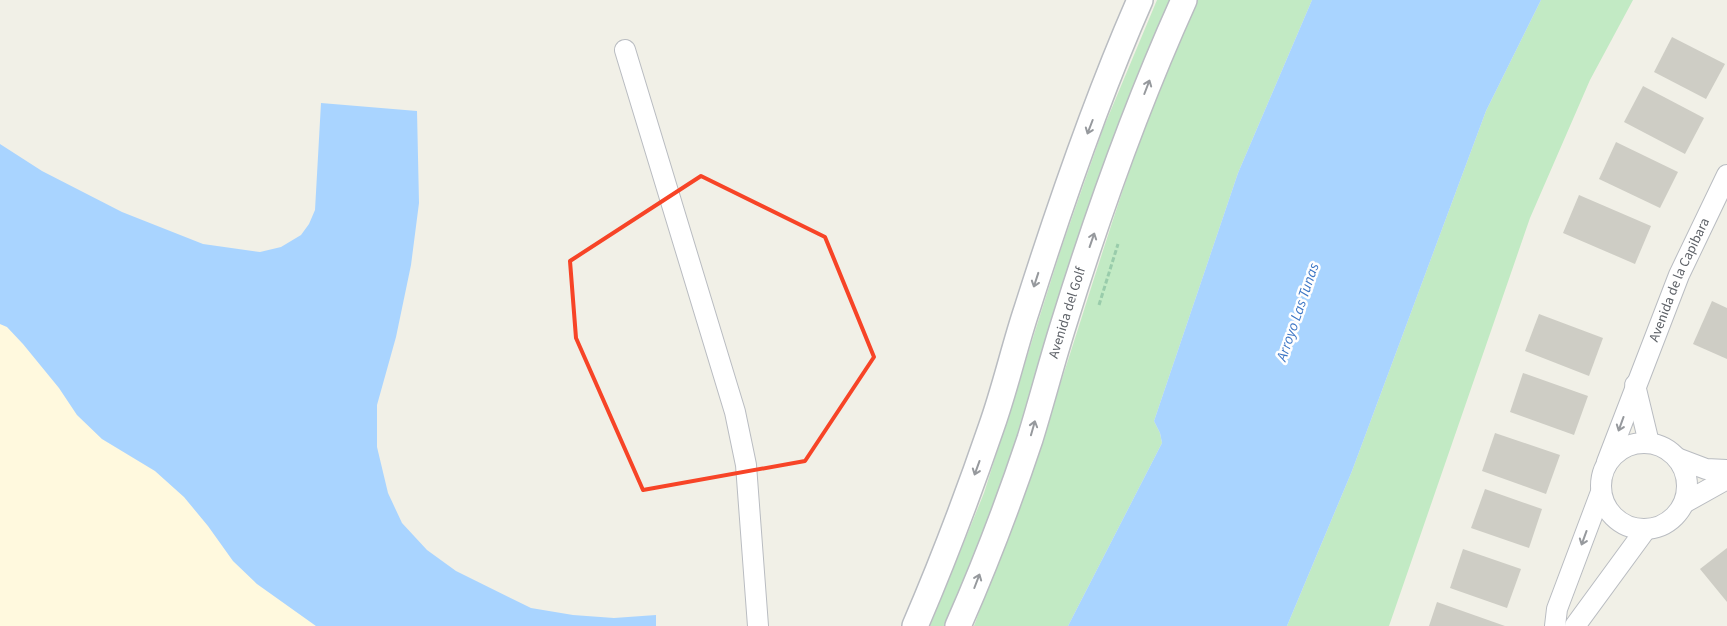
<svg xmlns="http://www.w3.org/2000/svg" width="1727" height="626" font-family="'Source Sans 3',sans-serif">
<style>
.commercial{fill:#fff9de}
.green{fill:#c2eac4}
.water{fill:#a9d4ff}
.building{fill:#cecdc5}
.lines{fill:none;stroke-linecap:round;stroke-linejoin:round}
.minor-casing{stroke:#b9bcc1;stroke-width:22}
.tertiary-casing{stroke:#b9bcc1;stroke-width:28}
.path{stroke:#99ccab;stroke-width:3;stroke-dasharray:5 2.5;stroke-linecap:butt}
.minor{stroke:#fff;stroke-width:20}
.tertiary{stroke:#fff;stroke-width:25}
.oneway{stroke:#96999d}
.marked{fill:none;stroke:#f74427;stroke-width:4;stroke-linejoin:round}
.labels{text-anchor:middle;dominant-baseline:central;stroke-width:5;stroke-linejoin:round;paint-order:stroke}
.street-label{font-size:14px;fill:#5e6268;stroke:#fff}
.water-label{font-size:15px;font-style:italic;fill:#3e77c5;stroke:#fff}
</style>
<rect width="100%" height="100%" fill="#f1f0e7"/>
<path class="commercial" d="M0,324L7,327L23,344L59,388L77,415L102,439L155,471L184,497L208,526L233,561L257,584L316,626H0Z"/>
<g class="green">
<path d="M1157,0H1171L998,497L944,626H930L984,493L1061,249L1103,129Z"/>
<path d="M1197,0H1312L1238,173L1154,421L1160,433L1162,443L1068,626H974C1002,548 1032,470 1058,391C1101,260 1139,125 1197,0Z"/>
<path d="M1541,0H1633L1590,80L1530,218L1389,626H1287L1352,471L1486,111Z"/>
</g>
<g class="water">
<path d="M1312,0H1541L1486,111L1352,471L1287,626H1068L1162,443L1160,433L1154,421L1238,173Z"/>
<path d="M321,103L417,111L419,203L411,265L396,337L377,405V447L388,493L402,523L427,550L456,571L531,608L573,615L614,618L656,615V626H316L257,584L233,561L208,526L184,497L155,471L102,439L77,415L59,388L23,344L7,327L0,324V144L42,171L122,212L203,244L260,252L281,247L301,235L309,224L315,210Z"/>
</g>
<g class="building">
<path d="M1672,37L1725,64L1706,99L1654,72Z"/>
<path d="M1643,86L1704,118L1685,154L1624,122Z"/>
<path d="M1616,142L1678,172L1660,208L1599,179Z"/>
<path d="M1579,195L1651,226L1635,264L1563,233Z"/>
<path d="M1712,301L1727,308V359L1693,344Z"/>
<path d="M1539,314L1603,338L1589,376L1525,351Z"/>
<path d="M1523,373L1588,396L1574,435L1510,412Z"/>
<path d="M1495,433L1560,455L1546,494L1482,471Z"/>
<path d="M1485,489L1542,509L1529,548L1471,528Z"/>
<path d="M1727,548V602L1700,569Z"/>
<path d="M1463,549L1521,569L1507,608L1450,588Z"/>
<path d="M1437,602L1505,626H1429Z"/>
</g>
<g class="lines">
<g class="minor-casing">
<g id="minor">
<path d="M625,50L735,412L746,465L758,626"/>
<path d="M1635,385L1649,443"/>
<circle cx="1644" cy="486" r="43"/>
<path d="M1677,458L1706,469L1727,470"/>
<path id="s1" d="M1607,462L1679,275L1727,175"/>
<path d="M1684,503L1727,479"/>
<path d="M1555,626L1557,609L1601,492"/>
<path d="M1575,626L1646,529"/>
</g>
</g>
<g class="tertiary-casing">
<g id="tertiary">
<path d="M915,626C943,561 968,495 991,428C1005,389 1014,348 1027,309C1060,205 1096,100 1140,0"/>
<path id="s2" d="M958,626C985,565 1009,502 1030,439C1042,400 1052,361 1064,323C1098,213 1137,104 1184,0"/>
</g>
</g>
<path class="path" d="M1099,305L1118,244"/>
<use href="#minor" class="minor"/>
<use href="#tertiary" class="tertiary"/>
</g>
<defs><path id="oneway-shaft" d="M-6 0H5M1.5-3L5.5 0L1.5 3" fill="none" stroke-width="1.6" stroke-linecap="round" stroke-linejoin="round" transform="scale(1.25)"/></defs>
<g class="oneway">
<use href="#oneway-shaft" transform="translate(1147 87) rotate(-69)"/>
<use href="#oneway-shaft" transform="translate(1090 127) rotate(111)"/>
<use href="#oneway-shaft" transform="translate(1092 240) rotate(-71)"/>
<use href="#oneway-shaft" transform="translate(1036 280) rotate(108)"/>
<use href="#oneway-shaft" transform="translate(1621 424) rotate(110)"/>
<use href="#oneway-shaft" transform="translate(1033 428) rotate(-74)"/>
<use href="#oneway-shaft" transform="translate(977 468) rotate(110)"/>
<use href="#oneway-shaft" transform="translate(1584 538) rotate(110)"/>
<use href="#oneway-shaft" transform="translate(977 581) rotate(-69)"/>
</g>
<path class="marked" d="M701,176L825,237L874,357L805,461L643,490L576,338L570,261Z"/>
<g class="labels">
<g class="street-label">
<text stroke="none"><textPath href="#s1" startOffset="196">Avenida de la Capibara</textPath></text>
<text stroke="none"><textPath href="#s2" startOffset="332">Avenida del Golf</textPath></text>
</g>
<g class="water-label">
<text transform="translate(1298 312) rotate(-71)">Arroyo Las Tunas</text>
</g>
</g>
</svg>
